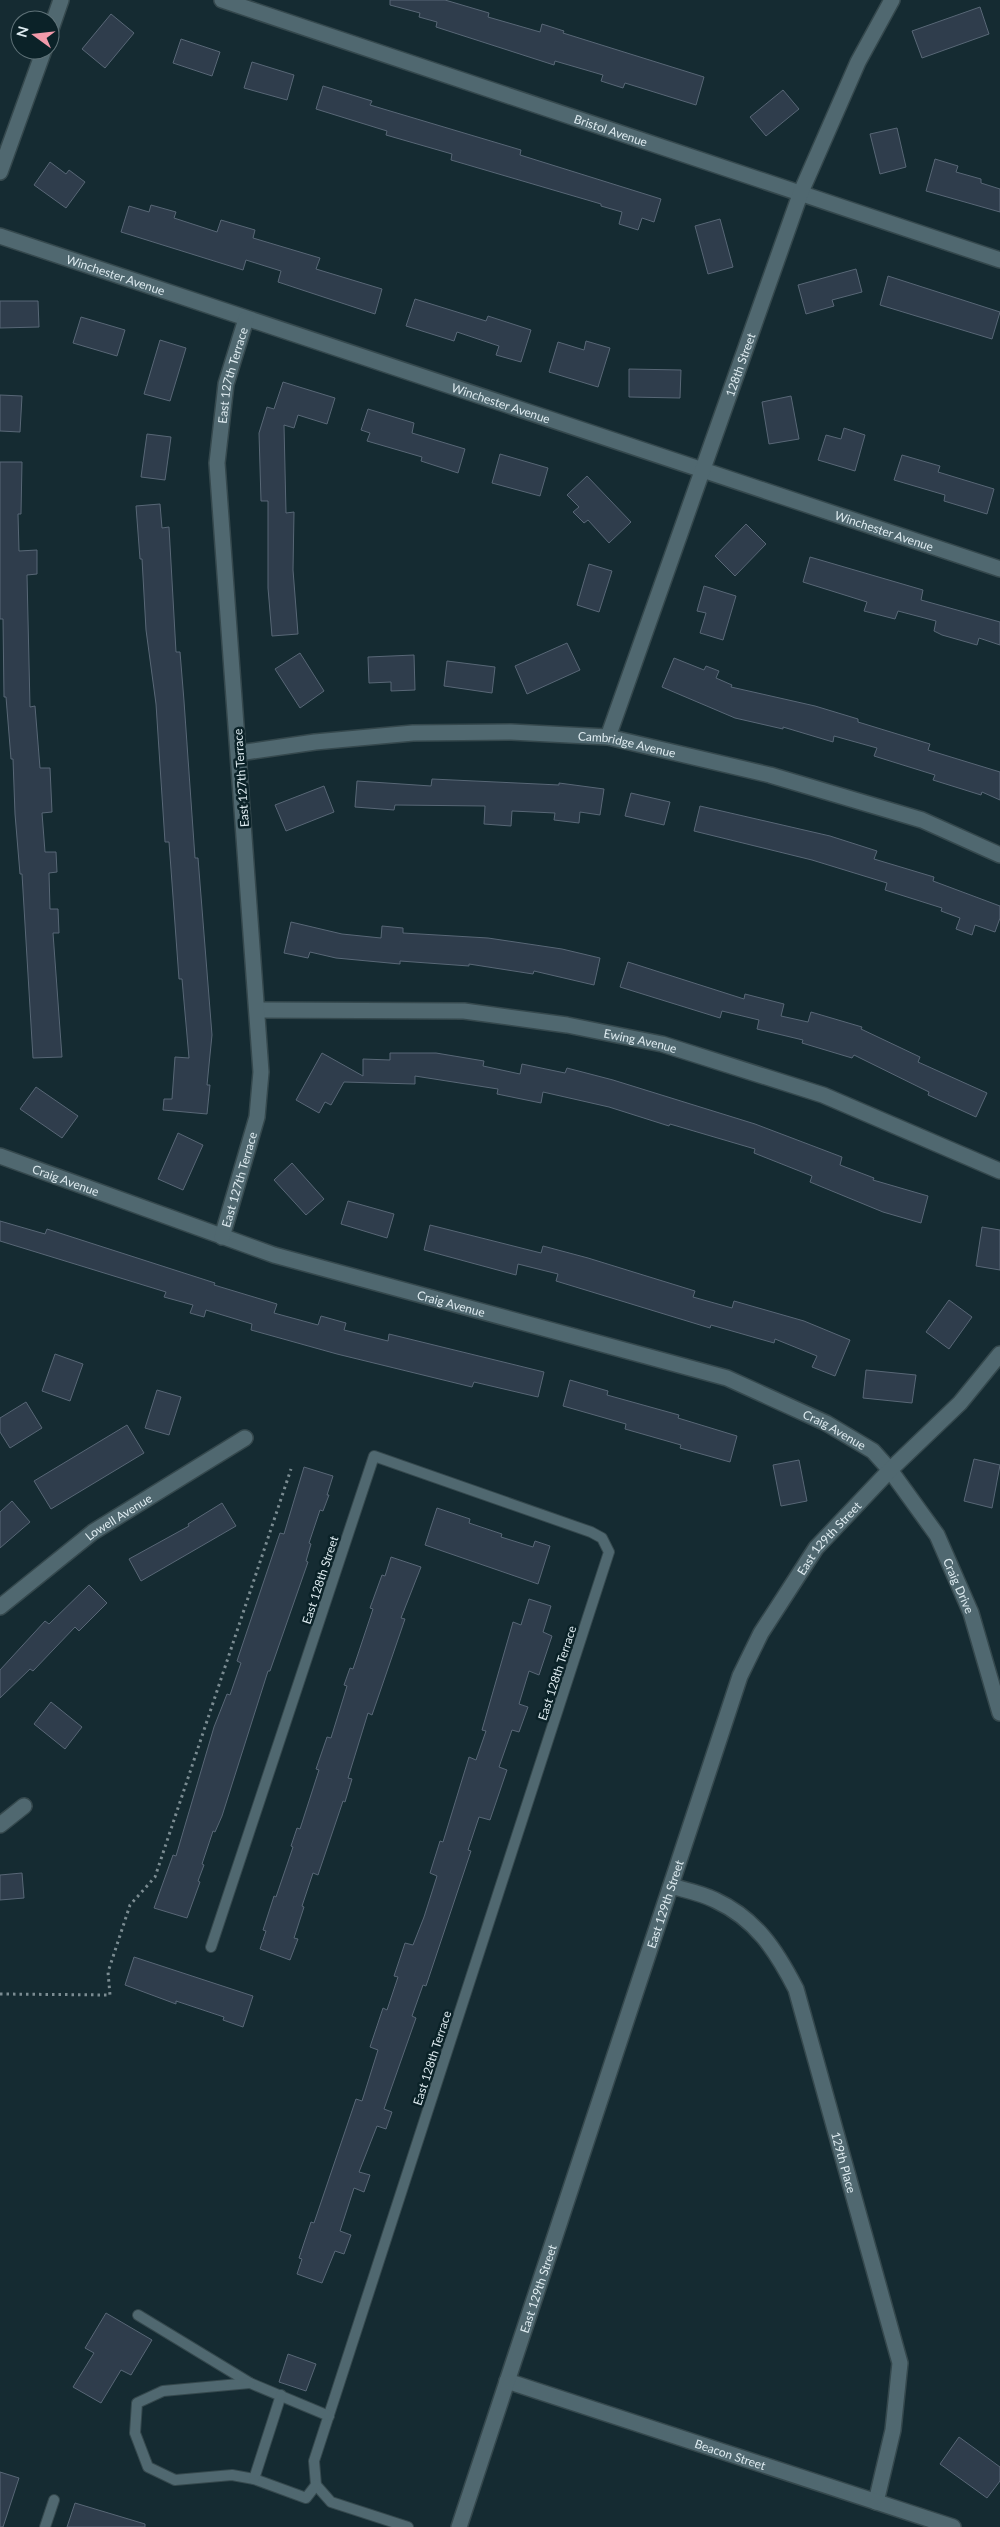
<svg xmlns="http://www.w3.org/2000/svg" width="1000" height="2527" font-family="Lato,sans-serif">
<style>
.building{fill:#2f3d4c;stroke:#586776}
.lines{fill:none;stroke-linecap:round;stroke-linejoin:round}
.service-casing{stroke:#35484d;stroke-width:12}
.minor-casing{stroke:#35484d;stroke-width:18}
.path{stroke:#7b8c92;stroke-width:3;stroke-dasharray:2.5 4;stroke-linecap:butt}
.service{stroke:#506870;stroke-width:10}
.minor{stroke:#506870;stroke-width:15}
.labels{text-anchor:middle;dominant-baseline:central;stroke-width:5;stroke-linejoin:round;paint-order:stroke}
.street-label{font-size:12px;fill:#deebf0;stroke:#0b2228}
</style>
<rect width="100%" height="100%" fill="#152b32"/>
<g class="building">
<path d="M390,0H445L489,13L488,17L540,32L542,24L564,31L563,33L704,77L696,105L625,83L623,88L601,81L603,75L555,61L554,65L436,27L437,22L419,17L420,13L390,5Z"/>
<path d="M980,7L989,34L922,58L912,31Z"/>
<path d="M111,14L134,33L105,68L82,49Z"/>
<path d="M181,39L220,52L212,76L173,63Z"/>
<path d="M252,62L294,75L287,100L244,88Z"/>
<path d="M323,86L372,101L370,105L521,150L520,155L661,199L654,222L642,218L638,230L619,224L622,212L601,206V204L451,160L452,154L386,135L387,131L316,109Z"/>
<path d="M783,90L799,109L766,136L750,117Z"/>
<path d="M897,128L906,167L880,174L870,134Z"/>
<path d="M935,159L958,166L956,172L981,179V183L1000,189V212L926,191Z"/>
<path d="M50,162L66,174L69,170L85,182L66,208L34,185Z"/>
<path d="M151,205L176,212L174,218L217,232L221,220L255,230L253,238L320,258L316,269L382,289L375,314L278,282L281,271L246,260L243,270L121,232L129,206L149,212Z"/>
<path d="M720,219L733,267L708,274L695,226Z"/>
<path d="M856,269L862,292L832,300L834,306L806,314L798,285Z"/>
<path d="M888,276L1000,312L992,339L880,305Z"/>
<path d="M415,299L486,321L488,316L531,330L521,362L496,355L499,346L457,332L454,341L406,326Z"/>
<path d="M0,301H38L39,327L0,328Z"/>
<path d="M81,317L125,330L117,356L73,343Z"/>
<path d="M160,340L186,348L170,401L144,394Z"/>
<path d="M586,341L610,348L598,387L549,372L558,342L584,350Z"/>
<path d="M629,369L681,370L680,398L629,397Z"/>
<path d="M283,382L335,398L327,424L298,415L294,428L284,425L286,513L294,512L293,570L298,634L272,636L268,588V501H261L259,433L267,407L274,409Z"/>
<path d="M0,395L22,396L20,432L0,431Z"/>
<path d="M791,396L799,439L769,444L762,402Z"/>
<path d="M368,409L414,423L412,433L465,449L458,473L421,461L422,457L367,441L370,433L361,430Z"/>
<path d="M844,428L865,435L855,471L818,460L826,435L841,439Z"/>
<path d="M147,434L171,437L165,480L141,477Z"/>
<path d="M500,454L548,468L540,496L492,483Z"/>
<path d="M902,455L940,466L938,472L994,489L987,514L944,501L945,495L894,480Z"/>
<path d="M0,462H22L21,514H18L19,551L37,550V574L27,575L30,707L35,706L40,768H50L52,812L42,813L45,852H56L57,872L49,873L50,909H58L59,933H53L62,1057L33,1058L22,874H20L15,814L13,759H11L6,697H4L3,619H0Z"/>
<path d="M587,476L631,522L609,543L588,520L584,523L573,512L579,507L567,495Z"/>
<path d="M160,504L162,528L169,527L176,652H180L184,701L195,858H198L212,1035L207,1085H210L207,1114L163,1110L164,1099H172L175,1057L189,1058L182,979H179L169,842H165L156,704L146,630L142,559H140L136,506Z"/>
<path d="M746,524L766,544L735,576L715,556Z"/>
<path d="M810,557L923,590L921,600L1000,622V645L979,638L977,645L942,635L934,631L936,621L898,611L895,619L864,611L867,602L803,582Z"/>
<path d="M589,564L612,571L599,612L577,605Z"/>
<path d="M704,586L736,596L723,640L700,633L706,613L697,611Z"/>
<path d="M567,643L580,670L527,694L515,666Z"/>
<path d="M300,653L324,691L300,708L275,669Z"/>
<path d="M414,655L415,690L391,691V682L369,683L368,657Z"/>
<path d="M674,658L704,670L706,666L719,671L716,678L732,685L731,687L815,706L858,719V722L930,744L928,750L1000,772V800L982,792L981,795L933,780L935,775L874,756L877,748L834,736L833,742L783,727V729L735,718L662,687Z"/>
<path d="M447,661L495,667L492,693L444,686Z"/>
<path d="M432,779L559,785V783L604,789L600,815L580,812L579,823L554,820L555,813L512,811L511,826L484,824L485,806L395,805L394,810L355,807L357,781L431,786Z"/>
<path d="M324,786L334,812L286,831L275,805Z"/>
<path d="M631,793L670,802L664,825L625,816Z"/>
<path d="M700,806L830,836L877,851L874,859L934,877L933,881L1000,906V918L995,932L975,925L972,935L956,929L960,918L941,911L942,908L885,890L887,883L812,860L694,831Z"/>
<path d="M291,922L342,934L381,938L382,926L403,928V933L488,938L562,949L600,958L594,985L534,971L533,974L469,964V966L400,961V964L336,958L310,952L308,958L284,953Z"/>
<path d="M628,962L744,999L745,994L784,1004L781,1016L808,1022L811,1012L862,1027L861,1029L920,1057L918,1062L987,1093L976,1117L928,1095L929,1092L854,1055L852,1058L802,1043L803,1040L757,1029L759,1020L722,1011L720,1018L620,987Z"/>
<path d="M322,1053L363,1076V1059L390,1060V1053H436L484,1061L483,1066L520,1074L522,1064L565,1073L567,1068L613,1080L755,1124L842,1157L840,1165L874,1178L873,1180L928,1196L921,1223L883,1212L810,1182L812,1176L754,1153L755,1149L670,1124L669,1126L609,1107L543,1092L541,1103L497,1094L498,1089L415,1076V1084L344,1082L331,1105L325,1102L319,1113L296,1100Z"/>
<path d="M36,1087L78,1116L62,1138L20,1109Z"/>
<path d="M178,1133L203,1145L183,1190L158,1179Z"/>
<path d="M292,1163L324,1199L306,1215L274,1180Z"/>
<path d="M348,1201L394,1214L387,1238L341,1224Z"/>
<path d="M0,1221L45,1234L47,1229L215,1283L214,1285L277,1304L274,1313L318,1325L321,1316L346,1323L344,1330L388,1341L389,1334L544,1372L538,1397L474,1382L472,1387L337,1354L251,1330L252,1324L206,1310L204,1317L190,1313L193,1305L164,1297L166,1292L0,1241Z"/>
<path d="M430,1225L541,1253L543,1246L588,1258L695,1291L693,1297L732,1308L734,1301L804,1321L850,1340L835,1376L812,1367L817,1356L775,1339L774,1343L711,1325L710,1328L556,1281L558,1274L518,1264L516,1275L424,1250Z"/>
<path d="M982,1227L1000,1230V1270L976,1266Z"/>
<path d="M949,1300L972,1317L949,1349L926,1332Z"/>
<path d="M55,1354L83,1364L70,1401L42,1391Z"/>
<path d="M866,1370L916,1375L912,1403L863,1398Z"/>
<path d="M570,1380L608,1391L607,1395L679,1415L678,1418L737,1436L730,1462L680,1448L681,1445L625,1429L626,1424L563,1406Z"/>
<path d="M157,1390L181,1397L169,1435L145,1428Z"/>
<path d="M26,1402L42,1428L10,1448L0,1432V1418Z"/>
<path d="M127,1425L144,1453L51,1509L34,1481Z"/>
<path d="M974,1459L1000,1465L992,1508L964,1501Z"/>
<path d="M799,1460L807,1501L781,1506L773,1465Z"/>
<path d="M304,1467L333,1476L327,1495H329L323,1511L320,1510L309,1543L311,1544L306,1561L308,1562L270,1671H268L222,1816L215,1832L213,1831L202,1864L204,1865L198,1881L200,1882L187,1918L154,1908L173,1855L176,1856L214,1727L227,1694L230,1695L241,1663L237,1661L280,1533L284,1534Z"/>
<path d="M12,1501L30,1522L0,1548V1512Z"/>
<path d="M222,1503L236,1526L141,1581L129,1559L189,1526L188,1524Z"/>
<path d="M437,1508L470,1519L469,1523L502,1534L501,1537L533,1547L535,1541L550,1546L538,1584L425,1545Z"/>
<path d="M391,1557L421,1567L401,1618L405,1619L372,1715L368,1713L348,1778L352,1779L345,1802L343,1801L318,1875L313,1873L302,1906L304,1907L294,1938L298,1939L290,1960L260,1949L266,1931L263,1930L274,1896L276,1897L293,1847L291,1846L297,1828L300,1829L319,1770L316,1769L327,1737L331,1738L347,1686L344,1685L350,1668L353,1669L373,1609L370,1608L382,1575L385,1576Z"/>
<path d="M89,1585L107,1603L79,1631L75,1627L33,1671L30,1669L0,1698V1670L45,1621L49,1624Z"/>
<path d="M529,1599L551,1606L543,1632L552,1636L539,1675L529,1671L519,1704L528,1707L519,1732L512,1730L499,1767L507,1770L490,1820L479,1817L468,1850L471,1851L426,1986L423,1985L412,2016L416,2018L384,2109L392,2112L386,2129L377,2126L359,2172L370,2175L364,2192L354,2188L340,2231L351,2235L344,2254L335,2251L322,2283L297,2274L302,2259L299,2258L311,2222L314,2223L356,2099L362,2101L378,2050L370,2047L383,2008L387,2010L398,1977L394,1976L405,1943L413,1945L424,1917L437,1876L430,1873L440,1841L443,1842L469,1757L476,1760L486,1731L482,1730L513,1622L521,1625Z"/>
<path d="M51,1702L82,1727L65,1749L34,1724Z"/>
<path d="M22,1873L24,1898L0,1900V1875Z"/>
<path d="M134,1957L253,1996L243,2027L223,2020L224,2017L176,2001V2004L125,1985Z"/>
<path d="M106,2313L152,2340L131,2375L121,2370L101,2403L73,2387L94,2353L85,2348Z"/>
<path d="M288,2354L316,2364L306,2391L279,2382Z"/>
<path d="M959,2437L1000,2467V2481L987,2498L940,2464Z"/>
<path d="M0,2472L19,2478L3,2527H0Z"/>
<path d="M75,2503L145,2524V2527H67Z"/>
</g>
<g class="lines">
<g class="service-casing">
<g id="service">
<path d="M211,1947L374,1456L591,1532L602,1538L609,1552L314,2461L316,2485L331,2502L408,2527"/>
<path d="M138,2315L250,2383L329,2416"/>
<path d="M250,2383L163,2391L137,2403L135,2433L148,2467L175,2480L232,2475L254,2479L306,2498L316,2485"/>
<path d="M254,2479L281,2395"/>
<path d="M45,2527L54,2500"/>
</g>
</g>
<g class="minor-casing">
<g id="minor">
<path id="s1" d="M222,0L1000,260"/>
<path d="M50,32L61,0"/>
<path d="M0,172L44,50"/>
<path id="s2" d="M0,236L1000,569"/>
<path id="s3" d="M608,737L801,192L858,62L892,0"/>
<path id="s4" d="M239,753L315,742L413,733L511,732L608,737L770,775L922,820L1000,855"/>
<path id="s5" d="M259,1010L464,1011L567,1025L662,1044L823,1095L1000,1171"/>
<path id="s6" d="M0,1156L274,1255L727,1378L826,1423L873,1451L890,1470L937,1535L971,1613L1000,1713"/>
<path id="s7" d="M222,1237L257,1117L261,1072L217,463L226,384L246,319"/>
<path id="s8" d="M0,1607L93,1532L245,1438"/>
<path d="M0,1825L24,1806"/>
<path id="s9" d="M671,1886C685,1890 701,1893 715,1900C756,1919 776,1950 796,1989L900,2363L893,2430L876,2502"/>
<path id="s10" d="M507,2381L953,2527"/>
<path id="s11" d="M459,2527L740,1676L761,1633L816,1548L890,1470L960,1403L1000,1354"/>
</g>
</g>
<path class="path" d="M0,1994L110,1995L108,1972L130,1905L155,1877L291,1469"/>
<use href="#service" class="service"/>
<use href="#minor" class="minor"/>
</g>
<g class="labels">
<g class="street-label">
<text stroke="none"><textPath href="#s1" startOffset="410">Bristol Avenue</textPath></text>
<text stroke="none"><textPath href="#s2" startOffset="122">Winchester Avenue</textPath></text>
<text stroke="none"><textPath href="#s3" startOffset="395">128th Street</textPath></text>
<text stroke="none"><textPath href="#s7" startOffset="870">East 127th Terrace</textPath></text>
<text stroke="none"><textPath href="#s2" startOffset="528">Winchester Avenue</textPath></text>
<text stroke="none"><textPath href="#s2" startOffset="932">Winchester Avenue</textPath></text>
<text stroke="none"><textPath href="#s4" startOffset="390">Cambridge Avenue</textPath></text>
<text transform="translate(241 778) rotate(-94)">East 127th Terrace</text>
<text stroke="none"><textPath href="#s5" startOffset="384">Ewing Avenue</textPath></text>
<text stroke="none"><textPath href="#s6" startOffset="70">Craig Avenue</textPath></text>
<text stroke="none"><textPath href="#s7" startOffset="60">East 127th Terrace</textPath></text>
<text stroke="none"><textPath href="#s6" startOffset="475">Craig Avenue</textPath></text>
<text stroke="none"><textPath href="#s6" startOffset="880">Craig Avenue</textPath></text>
<text stroke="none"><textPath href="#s8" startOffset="149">Lowell Avenue</textPath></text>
<text stroke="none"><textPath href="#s11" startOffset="1061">East 129th Street</textPath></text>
<text transform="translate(320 1580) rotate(-72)">East 128th Street</text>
<text stroke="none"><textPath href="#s6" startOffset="1085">Craig Drive</textPath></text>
<text transform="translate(557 1673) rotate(-72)">East 128th Terrace</text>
<text stroke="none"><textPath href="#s11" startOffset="656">East 129th Street</textPath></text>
<text transform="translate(432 2058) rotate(-72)">East 128th Terrace</text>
<text stroke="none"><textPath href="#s9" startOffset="349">129th Place</textPath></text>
<text stroke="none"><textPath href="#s11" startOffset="251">East 129th Street</textPath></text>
<text stroke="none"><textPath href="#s10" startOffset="235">Beacon Street</textPath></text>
</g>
</g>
<g transform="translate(35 35) rotate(285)"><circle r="24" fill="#0b2228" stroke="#5f7278"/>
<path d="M0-4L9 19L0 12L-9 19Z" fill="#f39aaa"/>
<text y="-8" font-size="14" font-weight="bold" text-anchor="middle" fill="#deebf0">N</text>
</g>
</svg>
